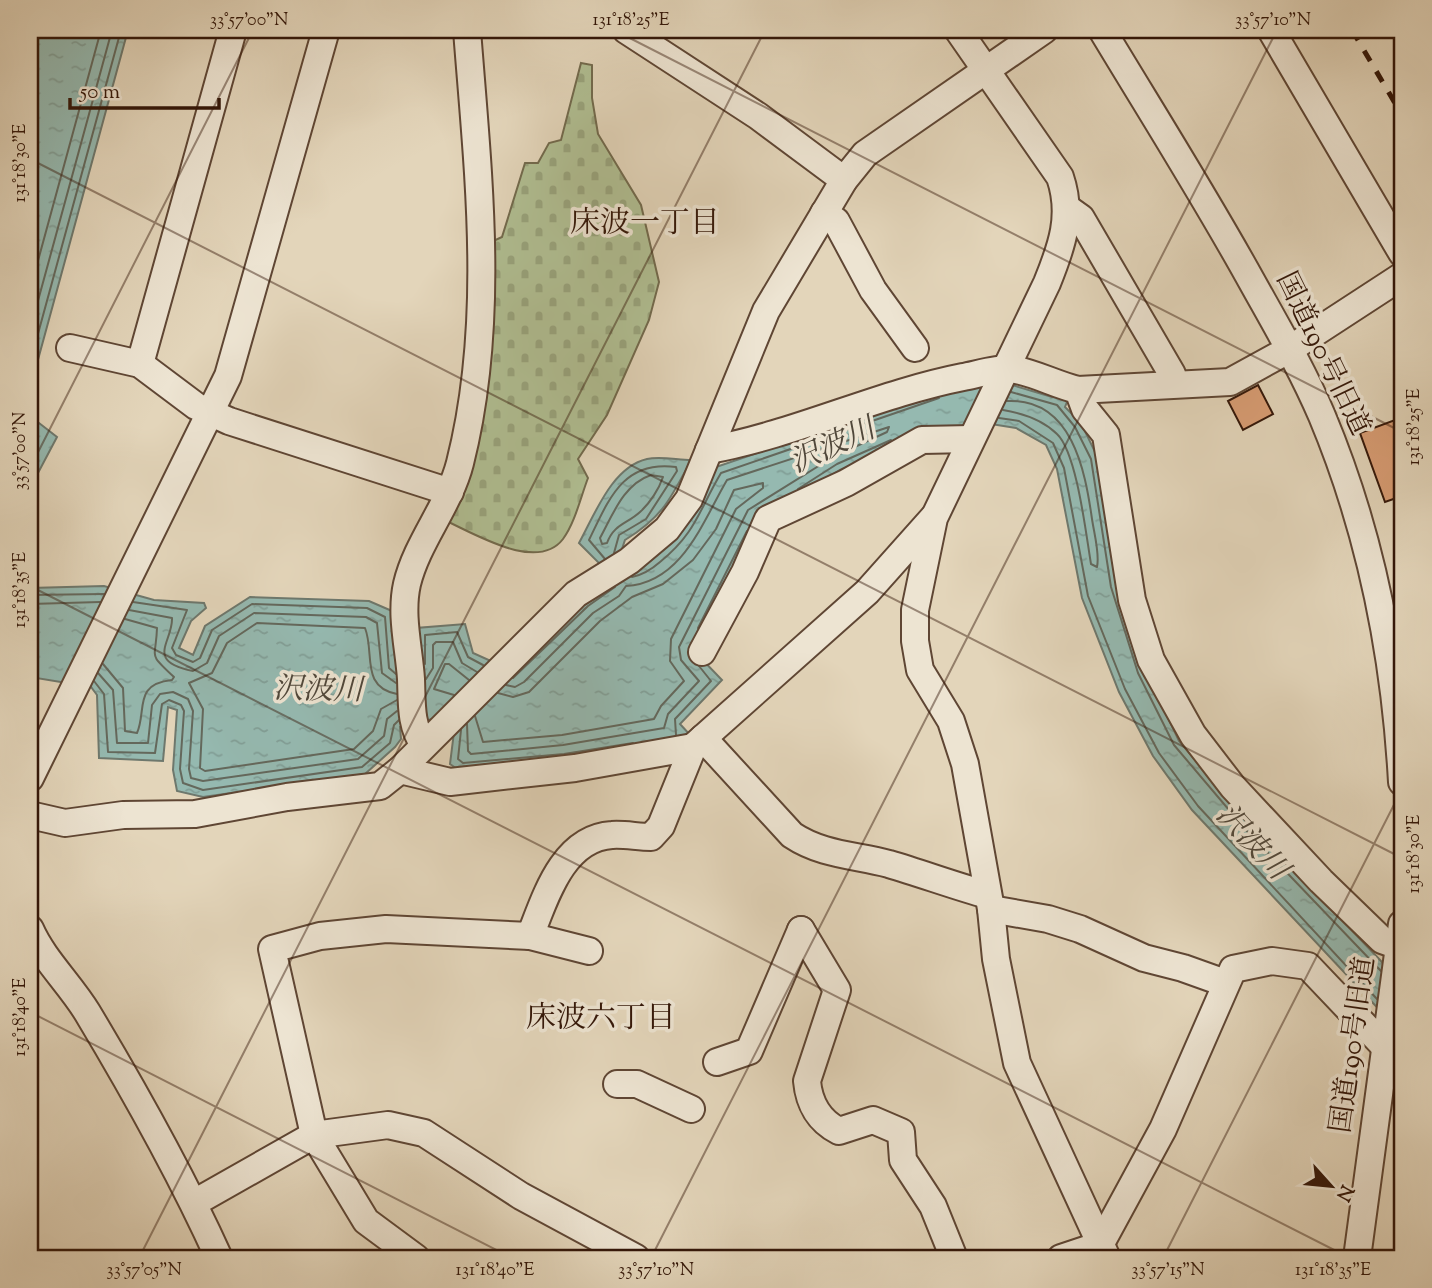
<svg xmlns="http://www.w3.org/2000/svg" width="1432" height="1288" font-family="'Sorts Mill Goudy','Noto Serif JP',serif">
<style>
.cemetery{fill:url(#cemetery-stones);stroke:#726a4d;stroke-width:2}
.water{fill:url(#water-ripples);stroke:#6e786d;stroke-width:2}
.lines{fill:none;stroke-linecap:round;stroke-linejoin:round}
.shore{stroke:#64685c;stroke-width:2}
.building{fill:#d99d74;stroke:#331608;stroke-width:2}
.minor-casing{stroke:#5f4634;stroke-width:30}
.minor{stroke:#ede4d2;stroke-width:26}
.rail{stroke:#331608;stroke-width:5;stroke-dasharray:12 12;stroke-linecap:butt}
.ticks{fill:none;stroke:#331608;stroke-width:2;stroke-opacity:0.45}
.labels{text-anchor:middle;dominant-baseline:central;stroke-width:7;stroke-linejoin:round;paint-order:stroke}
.street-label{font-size:28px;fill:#331608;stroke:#ede4d2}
.neighbourhood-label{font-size:30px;fill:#331608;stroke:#ede4d2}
.water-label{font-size:30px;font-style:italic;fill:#50473a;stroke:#ede4d2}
.neatline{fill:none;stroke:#331608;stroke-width:2.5}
.ticks-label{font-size:18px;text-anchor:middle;fill:#331608}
</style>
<defs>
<pattern id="cemetery-stones" width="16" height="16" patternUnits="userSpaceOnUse" patternTransform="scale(1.75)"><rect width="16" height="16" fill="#b0be92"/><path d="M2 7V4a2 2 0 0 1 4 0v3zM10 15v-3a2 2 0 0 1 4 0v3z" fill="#98a37c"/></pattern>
<pattern id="water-ripples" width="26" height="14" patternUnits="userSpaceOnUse" patternTransform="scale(1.75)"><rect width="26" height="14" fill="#95b9b0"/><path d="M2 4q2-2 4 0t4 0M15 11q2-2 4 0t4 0" fill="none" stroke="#819e96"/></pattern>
</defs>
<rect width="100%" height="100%" fill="#e3d5ba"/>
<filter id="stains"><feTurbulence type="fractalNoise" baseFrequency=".00286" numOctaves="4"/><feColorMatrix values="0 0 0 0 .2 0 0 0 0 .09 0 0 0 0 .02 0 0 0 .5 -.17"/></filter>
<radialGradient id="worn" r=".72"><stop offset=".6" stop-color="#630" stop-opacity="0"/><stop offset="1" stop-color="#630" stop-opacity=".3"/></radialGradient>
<path class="cemetery" d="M581,63L592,65V98L598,134L641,205L659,282L649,320L607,415L578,459L588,478C581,496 575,523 563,539C537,573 474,533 444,520L489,243L502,237L525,163H538L549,143L561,140Z"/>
<g class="water">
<path d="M30,30H128L30,389Z"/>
<path d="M1012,385L1052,397H1069L1065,407L1081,423L1098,458L1145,670L1179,741L1251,825L1402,983V1034L1192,810L1153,756L1119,692L1082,598L1057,469L1046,445L1016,428L991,424L933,429L840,470L759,521L694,651L722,680L680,724L691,736L686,741L460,771L450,764L454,732L440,717L400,727L401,739L395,747L365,774L203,797L177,791L173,770L177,710L168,707L163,761L99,758L97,695L91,687L30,677V588L104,586L154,600L204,603L206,608L191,621L179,648L193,655L205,626L250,597L369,601L392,611L397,668L418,666L416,628L465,624L473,653L513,671L583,601L610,583L599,563L579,543C595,514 612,467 647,459C660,456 678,460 691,460C671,498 663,517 625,540L621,552L633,570C680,546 694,514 716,467L941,390Z"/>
<path d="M30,416L57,437L38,473L30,467Z"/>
</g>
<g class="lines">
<g class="shore">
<path d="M30,290L101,30"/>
<path d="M30,330L112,30"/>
<path d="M30,363L121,30"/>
<path d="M1011,392L1057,405L1075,427L1091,459L1111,587L1138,673L1174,745L1246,830L1381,971"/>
<path d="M1003,410C1021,413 1043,420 1057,434C1077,453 1086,535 1091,564L1097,567C1100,554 1094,533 1092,519C1085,470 1072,398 1007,401"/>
<path d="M999,418L1019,421L1053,443L1064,468L1088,596L1125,689L1159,753L1198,806L1377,999"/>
<path d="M651,475L663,477C659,489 650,503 640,512C627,524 614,524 607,543L602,544L600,538C613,514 624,484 651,475Z"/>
<path d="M798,489L837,464L891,440"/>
<path d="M605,559L589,540C609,499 623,460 676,467L677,471L646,519L619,535L614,553"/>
<path d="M632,577C642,575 652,569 660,562C696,533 699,510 721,473L939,398"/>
<path d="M30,595L104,594"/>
<path d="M133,602L187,610L172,648L176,655L193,662L200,658L212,630L252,604L367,608L385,617L389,668L396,674"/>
<path d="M30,604L100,602"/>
<path d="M129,610L172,618C173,642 144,661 193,671L207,663L219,636L254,613L366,617L377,623L382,673L396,683"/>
<path d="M698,628L747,531"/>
<path d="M103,664L123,688L125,731L137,733C147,710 133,684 172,680L174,677C147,652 156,660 157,628L125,619"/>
<path d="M425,664V635L457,632L468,657L483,665"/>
<path d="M98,673L113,690L117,743H148L152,705L160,694L173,692L188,699L193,711L189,769L191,778L203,781L358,759L384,736L387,719L397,711"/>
<path d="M513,678L588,606L615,587"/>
<path d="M426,679L433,668V645L436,642H453L462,663L477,672"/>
<path d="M94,681L104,694L108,752L155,753L162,704L169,700L181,705L184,711L180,769L183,783L203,790L362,767L390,743L394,725L399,720"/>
<path d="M397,694C360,687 375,653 365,628L257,623L227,643L212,673L189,683L203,709L200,768L205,771L354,749L373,731L381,709L397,700"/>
<path d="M454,695L434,689L445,664H449L469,680"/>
<path d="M475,716L483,742L562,735L654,719L661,706L684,681L670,661L671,639L736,509L763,488V483L734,490L716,529L693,560L663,584L632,597L600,621L529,692L513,697L498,693"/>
<path d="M467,724L468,751L471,754L563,745L664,728L668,714L699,681L681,660L679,647L748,510L833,457L887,432L889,427L727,480C703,521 682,583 626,586L619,596L593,613L524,682L515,687L506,685"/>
<path d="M461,730L458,759L463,763L564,754L633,743"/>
<path d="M676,735L675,719L711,681L699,666"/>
</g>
</g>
<g class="building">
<path d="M1258,385L1273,414L1243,430L1228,401Z"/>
<path d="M1395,420L1402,442V496L1385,502L1360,433Z"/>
</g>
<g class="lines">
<g class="minor-casing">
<g id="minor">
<path d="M626,30L758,116L844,180"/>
<path d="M958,30L1060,177C1073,215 1062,246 1047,283L934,518L915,610V641L920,670L951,721L965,764L991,909L996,959L1017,1063L1107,1258"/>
<path d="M1102,30C1152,113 1204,195 1251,280C1276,325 1302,369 1322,416C1371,533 1395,656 1402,782"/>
<path d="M1271,30L1402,253"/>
<path d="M1067,208L1081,218L1172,374V383"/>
<path d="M824,213L836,221L873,290L915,348"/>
<path d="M70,348L140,364L196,406L229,421L450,492"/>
<path d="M140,364L233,30"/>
<path d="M1078,390L1230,382L1290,349L1402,276"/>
<path d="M709,450C796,434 877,394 963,377C979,374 1000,367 1016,370C1037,374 1057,385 1078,390L1085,409L1106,435L1132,600L1151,660L1193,735L1233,787L1321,881L1382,940L1399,946"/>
<path d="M702,652L745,572L768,519L846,483L922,440L971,439"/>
<path d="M703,738L792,835C822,855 855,855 889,864C923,874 955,886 988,895"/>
<path d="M424,745C410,725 412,703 411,679C409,648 400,615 407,584C417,542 449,506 460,463C496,321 478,173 467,30"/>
<path d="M400,770L450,782L575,768L693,747"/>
<path d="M30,778L228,376L326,30"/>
<path d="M30,815L65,823L123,815L195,814L287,797L380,786L400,770L576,594L629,561L667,529L689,499L766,311L844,180L865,154L1044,30"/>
<path d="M991,909L1048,919L1080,929L1144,958L1183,968L1225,983"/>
<path d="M30,929C43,959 70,984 87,1012C135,1092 181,1174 219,1258"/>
<path d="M801,930L837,990L807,1081C809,1103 819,1121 839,1131L873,1120L901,1132L903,1160L933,1206L954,1258"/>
<path d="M530,936L589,951"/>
<path d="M717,1062L749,1051L801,930"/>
<path d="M617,1084H637L691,1109"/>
<path d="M194,1203L314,1135L388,1125L424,1133L521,1196L636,1258"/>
<path d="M416,1258L366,1221L314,1135L272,949L320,936L386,929L530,936C545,899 562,838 612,835C624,834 638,837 651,837L661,826L693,747L867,592L933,518"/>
<path d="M1061,1258L1100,1245L1163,1129L1233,969L1272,961L1308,966L1385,1047"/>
<path d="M1357,1258L1402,924"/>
</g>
</g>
<use href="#minor" class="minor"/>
<path class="rail" d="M1352,30L1402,115"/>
</g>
<path class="ticks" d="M614,30L1402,432M30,159L1402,858M30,468L253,30M30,586L1350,1258M30,1012L512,1258M139,1258L765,30M651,1258L1277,30M1163,1258L1402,789"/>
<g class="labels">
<g class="street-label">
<text transform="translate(1322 354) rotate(64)">国道190号旧道</text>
<text transform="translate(1354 1045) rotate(-82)">国道190号旧道</text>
</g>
<g class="neighbourhood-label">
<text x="645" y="224">床波一丁目</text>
<text x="601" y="1019">床波六丁目</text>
</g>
<g class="water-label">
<text transform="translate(833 447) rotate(-25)">沢波川</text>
<text transform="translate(318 691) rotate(1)">沢波川</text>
<text transform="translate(1251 843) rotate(47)">沢波川</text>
</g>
</g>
<rect width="1432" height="1288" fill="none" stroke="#e3d5ba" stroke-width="77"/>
<g transform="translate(1331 1186) rotate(117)" stroke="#ede4d2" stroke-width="5" paint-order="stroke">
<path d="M0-5L12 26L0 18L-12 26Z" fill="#331608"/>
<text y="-10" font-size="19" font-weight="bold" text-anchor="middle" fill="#331608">N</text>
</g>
<path d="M70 98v10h149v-10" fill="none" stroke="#331608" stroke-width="3.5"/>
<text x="80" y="98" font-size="21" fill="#331608" stroke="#ede4d2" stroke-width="5" paint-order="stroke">50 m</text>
<rect x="38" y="38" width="1356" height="1212" class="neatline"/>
<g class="ticks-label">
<text x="249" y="25">33°57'00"N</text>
<text x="631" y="25">131°18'25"E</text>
<text x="1273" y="25">33°57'10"N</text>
<text transform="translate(19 163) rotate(-90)" y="6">131°18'30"E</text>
<text transform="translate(1413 427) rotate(-90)" y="6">131°18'25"E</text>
<text transform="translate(19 451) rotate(-90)" y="6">33°57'00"N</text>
<text transform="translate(19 590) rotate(-90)" y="6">131°18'35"E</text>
<text transform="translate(1413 854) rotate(-90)" y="6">131°18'30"E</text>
<text transform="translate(19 1017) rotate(-90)" y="6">131°18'40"E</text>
<text x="144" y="1275">33°57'05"N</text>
<text x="495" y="1275">131°18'40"E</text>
<text x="656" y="1275">33°57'10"N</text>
<text x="1168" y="1275">33°57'15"N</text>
<text x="1333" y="1275">131°18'35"E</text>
</g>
<rect width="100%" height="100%" filter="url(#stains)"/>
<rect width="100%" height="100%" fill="url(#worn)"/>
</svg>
